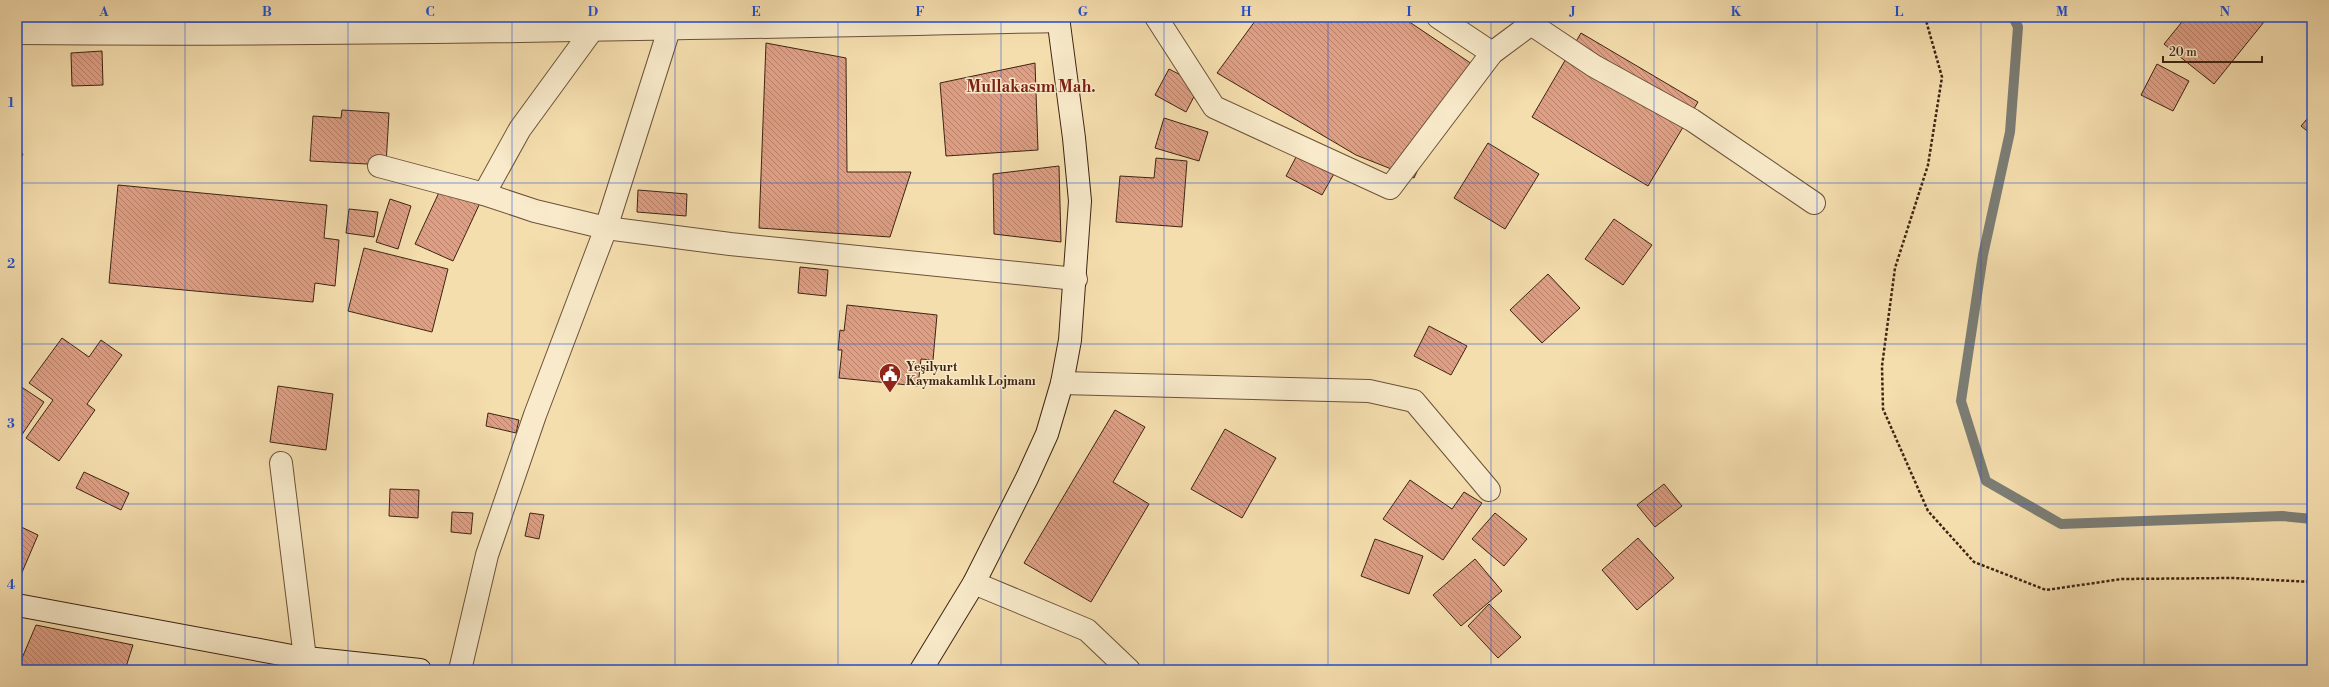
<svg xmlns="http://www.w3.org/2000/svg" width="2329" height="687" font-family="'Libre Bodoni',serif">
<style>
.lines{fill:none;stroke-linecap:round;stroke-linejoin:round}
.stream{stroke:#7b7d75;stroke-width:10}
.building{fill:url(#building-back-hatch);stroke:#3e2412}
.street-casing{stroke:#6c5239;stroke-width:24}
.secondary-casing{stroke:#3e2412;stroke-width:24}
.path{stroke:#3e2412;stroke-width:2.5;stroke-dasharray:3 2;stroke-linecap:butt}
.street{stroke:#f8eaca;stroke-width:22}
.secondary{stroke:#f8eaca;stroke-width:22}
.grid{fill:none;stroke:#1d4ed8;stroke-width:1;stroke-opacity:0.55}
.labels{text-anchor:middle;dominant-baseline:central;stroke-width:3;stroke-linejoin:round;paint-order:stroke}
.poi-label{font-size:12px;font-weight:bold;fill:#3e2412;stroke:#f8eaca;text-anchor:start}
.district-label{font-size:16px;font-weight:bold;fill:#7a1f14;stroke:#f8eaca}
.neatline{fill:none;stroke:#1d4ed8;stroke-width:1.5}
.grid-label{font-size:13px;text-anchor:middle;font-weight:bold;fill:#1d4ed8}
</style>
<defs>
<pattern id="building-back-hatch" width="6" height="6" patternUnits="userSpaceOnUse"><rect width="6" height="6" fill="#df9f84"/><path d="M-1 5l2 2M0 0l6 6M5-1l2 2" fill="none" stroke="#b6816b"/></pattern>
</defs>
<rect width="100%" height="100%" fill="#f5deae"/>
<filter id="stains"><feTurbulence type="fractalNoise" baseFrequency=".005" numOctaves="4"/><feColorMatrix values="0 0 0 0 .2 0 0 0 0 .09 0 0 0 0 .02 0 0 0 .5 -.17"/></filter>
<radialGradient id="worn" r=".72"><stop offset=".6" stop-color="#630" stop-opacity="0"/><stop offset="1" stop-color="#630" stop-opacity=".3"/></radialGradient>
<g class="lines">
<path class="stream" d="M2013,17L2018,27L2010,132L1983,255L1961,401L1986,481L2061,524L2282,516L2312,519"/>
</g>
<g class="building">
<path d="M1178,17H1192L1178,20Z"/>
<path d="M1258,17H1402L1475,66L1441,120L1414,178L1356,155L1217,73Z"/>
<path d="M2186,17H2268L2214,84L2164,44Z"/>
<path d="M1581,33L1698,102L1648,186L1532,117Z"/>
<path d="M766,43L846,58L847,172H911L890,237L759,228Z"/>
<path d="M102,51L103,85L72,86L71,53Z"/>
<path d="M1035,63L1038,150L946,156L940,83Z"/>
<path d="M2157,64L2189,81L2173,111L2141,95Z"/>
<path d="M1169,69L1200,85L1186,112L1155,95Z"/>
<path d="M342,110L389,113L386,165L310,161L313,116L341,118Z"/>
<path d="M2312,113V135L2301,126Z"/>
<path d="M1164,118L1208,132L1199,161L1155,148Z"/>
<path d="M1488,143L1539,174L1505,229L1454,198Z"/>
<path d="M1303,144L1340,163L1322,195L1286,176Z"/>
<path d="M17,151L23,154L17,166Z"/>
<path d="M1156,158L1187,161L1182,227L1116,222L1120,176L1154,178Z"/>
<path d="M1059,166L1061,242L994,234L993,174Z"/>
<path d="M118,185L327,205L324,238L339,240L335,286L315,283L313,302L109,283Z"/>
<path d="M442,186L480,203L453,261L415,244Z"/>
<path d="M638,190L687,194L686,216L637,212Z"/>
<path d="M390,199L411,206L398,249L376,242Z"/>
<path d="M349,209L378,212L374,237L346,233Z"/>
<path d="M1614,219L1652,245L1623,285L1585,259Z"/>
<path d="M364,248L448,269L432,332L348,311Z"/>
<path d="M800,267L828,270L826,296L798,293Z"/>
<path d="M1548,274L1580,308L1542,343L1510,310Z"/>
<path d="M847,305L937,315L933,360L921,359L918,386L839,378L842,350H838L840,330L844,331Z"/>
<path d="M1429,326L1467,346L1451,375L1414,356Z"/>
<path d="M62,338L89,357L101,340L122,355L87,404L95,410L59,461L26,438L53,400L29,383Z"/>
<path d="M17,384L44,402L17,442Z"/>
<path d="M278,386L333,394L326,450L270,442Z"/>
<path d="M1115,410L1145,427L1113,482L1149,504L1091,602L1024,563Z"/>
<path d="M488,413L519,420L516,433L486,426Z"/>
<path d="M1225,429L1276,458L1242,518L1191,489Z"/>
<path d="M84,472L129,493L121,510L76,488Z"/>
<path d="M1410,480L1452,509L1464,492L1482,503L1443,560L1383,519Z"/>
<path d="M1664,484L1682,506L1655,527L1637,505Z"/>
<path d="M390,489L419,490L418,518L389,516Z"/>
<path d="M452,512L473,513L471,534L451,532Z"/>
<path d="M530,513L544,515L539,539L525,536Z"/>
<path d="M1495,513L1527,539L1504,566L1472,539Z"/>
<path d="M17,525L38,535L17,584Z"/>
<path d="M1638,538L1674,578L1637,610L1602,570Z"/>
<path d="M1375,539L1423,556L1409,594L1361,576Z"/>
<path d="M1475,559L1502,591L1461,626L1433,595Z"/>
<path d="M1489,604L1521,637L1498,658L1468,626Z"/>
<path d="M36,625L133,645L125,670H107L84,665L83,670H17Z"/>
</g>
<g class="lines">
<g class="street-casing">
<g id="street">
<path d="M1156,17L1214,107L1390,188L1492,53L1531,24L1594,66L1692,120L1814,203"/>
<path d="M1438,17L1492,53"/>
<path d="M17,33C364,36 712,28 1059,21"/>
<path d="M379,166L484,194L535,211L606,228L730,244L1076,279"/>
<path d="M484,194L520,129L593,29"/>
<path d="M1062,383L1369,391L1414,401L1489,490"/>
<path d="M281,463L305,658"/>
<path d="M974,583L1087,630L1129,670"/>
<path d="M460,670L487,555L535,415L606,228L673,17"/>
</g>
</g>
<g class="secondary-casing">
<g id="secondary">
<path d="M17,605L297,657L420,670"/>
<path d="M921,670L974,583L1027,478L1047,434L1062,383L1070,340L1080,201L1074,138L1058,17"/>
</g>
</g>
<path class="path" d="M1925,17L1942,77L1928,165L1895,268L1882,366L1883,409L1928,511L1974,562L2046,590L2122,579L2233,578L2312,582"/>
<use href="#street" class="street"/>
<use href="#secondary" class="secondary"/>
</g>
<path class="grid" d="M185,17V670M348,17V670M512,17V670M675,17V670M838,17V670M1001,17V670M1164,17V670M1328,17V670M1491,17V670M1654,17V670M1817,17V670M1981,17V670M2144,17V670M17,183H2312M17,344H2312M17,504H2312"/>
<defs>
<g id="civic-pin" transform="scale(1.15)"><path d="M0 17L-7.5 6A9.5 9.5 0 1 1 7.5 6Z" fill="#8f2418" stroke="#f8eaca"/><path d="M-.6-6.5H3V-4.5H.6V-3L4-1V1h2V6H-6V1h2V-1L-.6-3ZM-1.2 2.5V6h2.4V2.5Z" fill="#fff"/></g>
</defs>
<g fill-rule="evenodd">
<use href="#civic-pin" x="890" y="374"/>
</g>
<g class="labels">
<g class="poi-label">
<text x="906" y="367">Yeşilyurt<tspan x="906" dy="14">Kaymakamlık Lojmanı</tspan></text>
</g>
<g class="district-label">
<text x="1031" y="87">Mullakasım Mah.</text>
</g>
</g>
<rect width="2329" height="687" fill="none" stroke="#f5deae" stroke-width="44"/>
<path d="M2163 56v6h99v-6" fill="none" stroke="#3e2412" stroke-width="2"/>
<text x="2169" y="56" font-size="12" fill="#3e2412" stroke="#f8eaca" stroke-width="3" paint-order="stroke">20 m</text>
<rect x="22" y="22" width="2285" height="643" class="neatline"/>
<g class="grid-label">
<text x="104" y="16">A</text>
<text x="267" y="16">B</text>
<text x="430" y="16">C</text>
<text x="593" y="16">D</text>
<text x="756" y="16">E</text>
<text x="920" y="16">F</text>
<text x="1083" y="16">G</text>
<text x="1246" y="16">H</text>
<text x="1409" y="16">I</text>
<text x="1573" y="16">J</text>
<text x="1736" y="16">K</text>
<text x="1899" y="16">L</text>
<text x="2062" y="16">M</text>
<text x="2225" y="16">N</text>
<text x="11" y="107">1</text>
<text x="11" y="268">2</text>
<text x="11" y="428">3</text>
<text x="11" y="589">4</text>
</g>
<rect width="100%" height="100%" filter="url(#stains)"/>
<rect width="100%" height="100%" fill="url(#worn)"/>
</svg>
